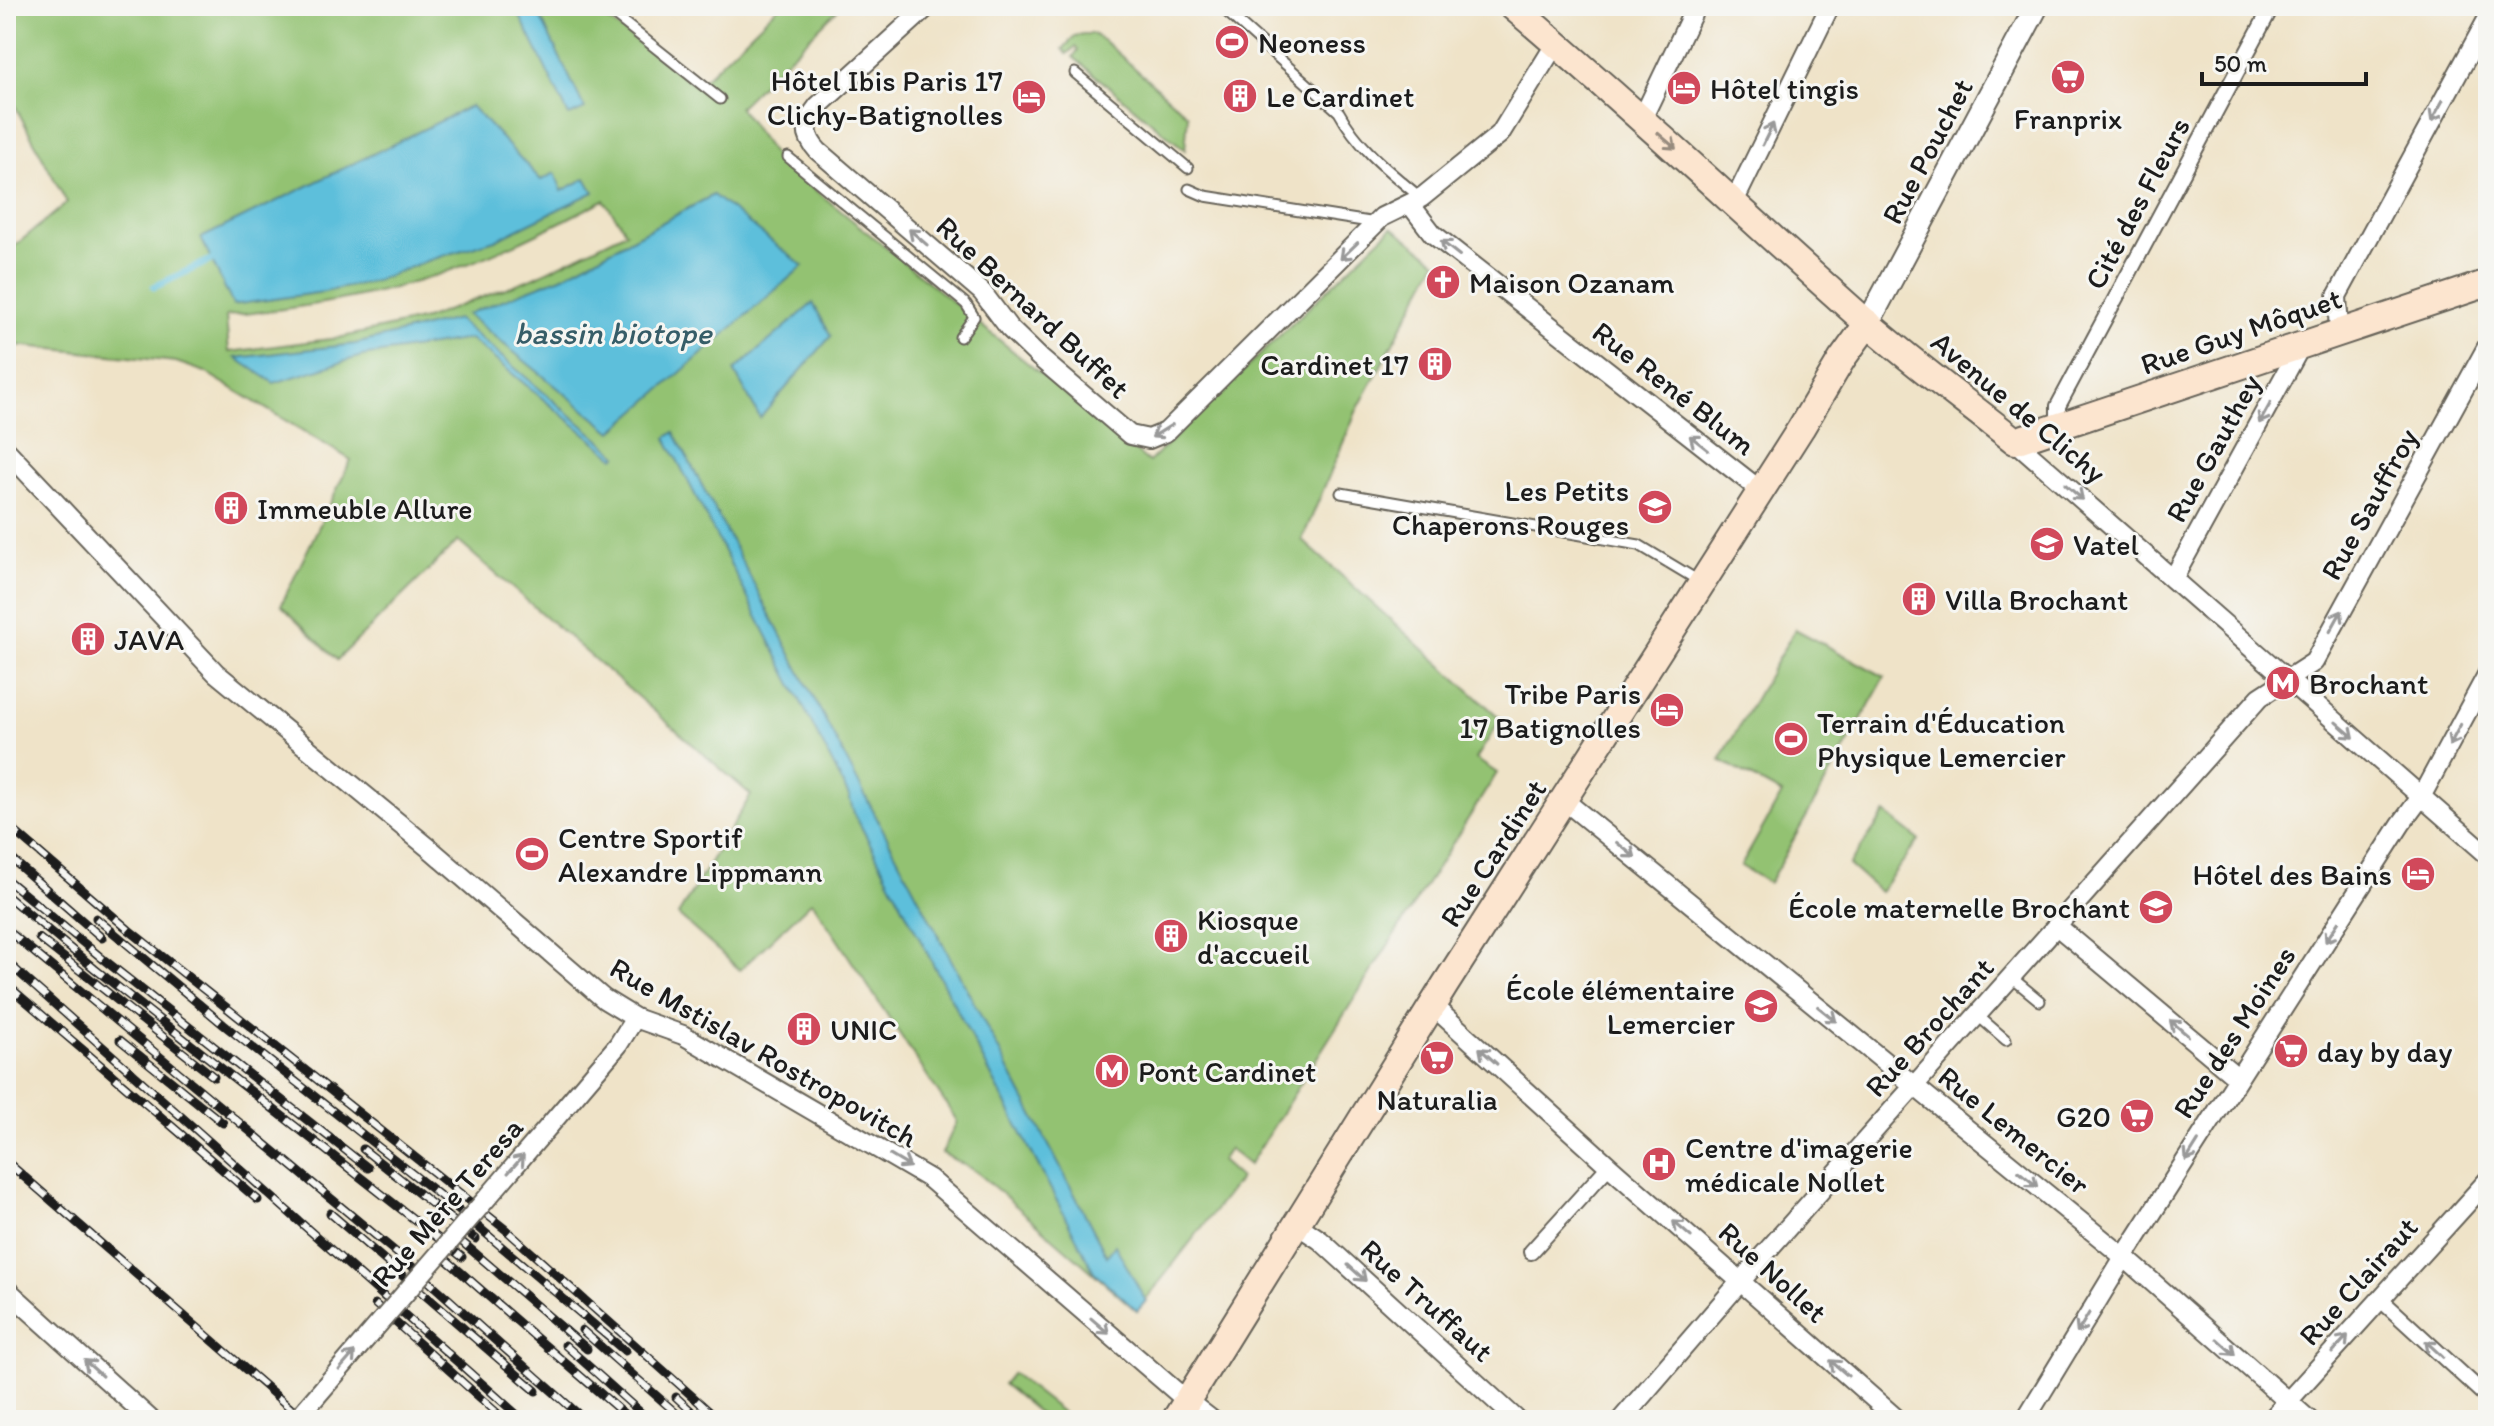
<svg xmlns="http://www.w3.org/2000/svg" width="2494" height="1426" font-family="Itim,sans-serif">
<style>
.green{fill:#93c272;stroke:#586f47;stroke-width:2;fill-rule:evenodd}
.water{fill:#5dbfdb;stroke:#3c6e7c;stroke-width:2}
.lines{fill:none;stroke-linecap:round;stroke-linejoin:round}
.stream{stroke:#5dbfdb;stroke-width:7}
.service-casing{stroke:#666258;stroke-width:13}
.pedestrian-casing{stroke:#666258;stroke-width:18}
.minor-casing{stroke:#666258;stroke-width:22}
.tertiary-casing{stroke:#666258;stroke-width:26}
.secondary-casing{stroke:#666258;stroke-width:30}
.service{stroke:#fff;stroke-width:9}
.pedestrian{stroke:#fff;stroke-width:14}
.minor{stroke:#fff;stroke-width:18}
.tertiary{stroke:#fff;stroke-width:22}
.secondary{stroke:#fce5cf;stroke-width:26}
.rail-casing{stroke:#1c1c1c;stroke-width:9}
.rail{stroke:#f6f6f2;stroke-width:6;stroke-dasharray:18;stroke-linecap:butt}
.minor-bridge-casing{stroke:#666258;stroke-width:22;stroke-linecap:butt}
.minor-bridge{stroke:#fff;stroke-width:18}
.oneway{stroke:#999}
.oneway2{stroke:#978b7e}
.labels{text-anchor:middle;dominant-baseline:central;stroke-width:6;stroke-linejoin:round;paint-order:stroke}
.poi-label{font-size:30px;fill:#1c1c1c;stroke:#f6f6f2;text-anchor:start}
.street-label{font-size:30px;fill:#1c1c1c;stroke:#f6f6f2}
.water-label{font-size:32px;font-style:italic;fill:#365d68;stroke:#f6f6f2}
</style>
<rect width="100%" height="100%" fill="#f6f6f2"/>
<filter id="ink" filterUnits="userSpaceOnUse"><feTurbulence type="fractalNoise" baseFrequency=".0125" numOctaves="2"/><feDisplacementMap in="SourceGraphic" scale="16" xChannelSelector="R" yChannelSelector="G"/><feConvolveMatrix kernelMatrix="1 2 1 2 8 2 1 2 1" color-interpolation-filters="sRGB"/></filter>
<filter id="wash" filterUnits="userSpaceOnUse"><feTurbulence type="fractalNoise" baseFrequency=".006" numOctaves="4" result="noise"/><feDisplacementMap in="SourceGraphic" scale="32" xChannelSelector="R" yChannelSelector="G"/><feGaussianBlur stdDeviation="1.8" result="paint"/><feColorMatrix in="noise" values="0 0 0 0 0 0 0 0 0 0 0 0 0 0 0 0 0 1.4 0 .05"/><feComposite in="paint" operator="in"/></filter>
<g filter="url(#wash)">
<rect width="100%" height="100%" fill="#efe3c8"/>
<g class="green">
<path d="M6,6H589L697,86L779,6H841L739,107L776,158L1149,462L1392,227L1437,261L1356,412L1302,540L1501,719L1476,759L1497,773L1249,1165L1229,1149L1221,1161L1240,1178L1137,1311L977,1172L942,1153L957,1121L812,901L740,970L678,915L751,795L458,541L337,660L281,605L351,460L205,372L176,362L6,344V253L67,203L6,89ZM604,200L626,232L535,277L425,319L338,338L229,352L226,316C291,309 356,300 419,281C484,261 544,231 604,200Z"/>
<path d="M1083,34H1093L1104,41L1188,115L1185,150L1073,57L1078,50L1075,47L1067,54L1063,49L1075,36Z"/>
<path d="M1795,629L1885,677L1769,883L1741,866L1782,794L1720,760Z"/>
<path d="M1885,813L1919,840L1880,892L1849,865Z"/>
<path d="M1012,1373L1072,1420H1047L1003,1384Z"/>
</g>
<g class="water">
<path d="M515,6H535L585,109L569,116Z"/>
<path d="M471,106L541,180L555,173L562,191L586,178L594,192L495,240L427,261L375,281L324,292L233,305L201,238Z"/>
<path d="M713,195L803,266L612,432L467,314L561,277Z"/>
<path d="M813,303L831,336L760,418L734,371Z"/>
<path d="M457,319L618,455L615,458L470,339L362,356L274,383L236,358L355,344Z"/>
<path d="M674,432L1107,1256L1115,1245L1146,1301L1137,1311L1094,1272L854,813L849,796L666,438Z"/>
</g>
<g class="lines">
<path class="stream" d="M154,287L211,260"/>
</g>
</g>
<g filter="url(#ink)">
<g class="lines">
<g class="service-casing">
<g id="service">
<path d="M603,6L720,99"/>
<path d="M1220,6L1339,112C1359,149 1390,172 1421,198"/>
<path d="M1075,73L1188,168"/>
<path d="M788,157L966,304L974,317L960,337"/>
<path d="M1189,189L1205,196L1376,223"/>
<path d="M1341,493L1639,545L1699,581"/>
<path d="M2011,977L2040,1001"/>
<path d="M1977,1015L2006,1040"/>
</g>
</g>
<g class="pedestrian-casing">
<g id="pedestrian">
<path d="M2058,427V406L2272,6"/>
<path d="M1531,1252L1609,1166"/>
<path d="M2380,1299L2488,1398"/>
</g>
</g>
<g class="minor-casing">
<g id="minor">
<path d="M928,6L818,106C805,122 803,135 818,151L982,292L1009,328L1040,358L1130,435L1149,439L1166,432L1382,217L1421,198L1500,134L1556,43"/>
<path d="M1642,119L1696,6"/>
<path d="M1410,204L1433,234L1761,491"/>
<path d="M1733,204L1830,6"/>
<path d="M2339,332L2337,296L2488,18"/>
<path d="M2015,441L2488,855"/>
<path d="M6,450L216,673L429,848L604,999L635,1018L683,1035L930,1179L1186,1400L1212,1420"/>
<path d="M2173,579L2302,344"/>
<path d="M1565,801L2124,1257L2309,1420"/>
<path d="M2057,926L2238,1078"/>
<path d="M1433,1006L1609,1166L1898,1420"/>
<path d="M549,1126L618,1045L635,1018"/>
<path d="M1296,1224L1320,1240L1517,1420"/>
<path d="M6,1289L151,1420"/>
<path d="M1621,1420L1759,1260L2260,697L2314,662L2488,345"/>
<path d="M2025,1420L2124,1257L2401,824L2421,797L2488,673"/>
<path d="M2271,1420L2488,1180"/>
</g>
</g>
<g class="tertiary-casing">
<path id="tertiary" d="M1868,323L2037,6"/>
</g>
<g class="secondary-casing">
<g id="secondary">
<path d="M1512,6C1633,108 1748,218 1867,323C1914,364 1966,402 2015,441L2488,283"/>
<path d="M1175,1420L1445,985L1801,428L1842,359L1868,323"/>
</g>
</g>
<use href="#service" class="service"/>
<use href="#pedestrian" class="pedestrian"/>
<use href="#minor" class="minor"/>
<use href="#tertiary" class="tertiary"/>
<use href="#secondary" class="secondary"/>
<g class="rail-casing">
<g id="rail">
<path d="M6,824L129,930L505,1229L719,1420"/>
<path d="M6,854L102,938"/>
<path d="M6,879L103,959L368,1168"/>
<path d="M6,895L95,969L462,1257"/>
<path d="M96,918L224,1025L457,1209L625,1351"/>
<path d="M6,929L398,1254L585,1420"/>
<path d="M39,938L214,1077"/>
<path d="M6,961L523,1420"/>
<path d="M6,984L258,1200"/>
<path d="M120,1040L223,1123"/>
<path d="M363,1149L476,1239"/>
<path d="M6,1161L304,1420"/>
<path d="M330,1213L536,1391"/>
<path d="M454,1235L587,1349"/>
<path d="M441,1255L631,1420"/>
<path d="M375,1304L505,1420"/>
<path d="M582,1330L684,1420"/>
<path d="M565,1345L649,1420"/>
<path d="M676,1397L701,1420"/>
</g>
</g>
<use href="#rail" class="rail"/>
<g class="minor-bridge-casing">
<path id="minor-bridge" d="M296,1420L549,1126"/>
</g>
<use href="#minor-bridge" class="minor-bridge"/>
</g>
<defs><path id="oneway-shaft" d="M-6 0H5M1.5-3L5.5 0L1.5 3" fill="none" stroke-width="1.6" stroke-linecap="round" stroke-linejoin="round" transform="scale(2)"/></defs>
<g class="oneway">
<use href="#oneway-shaft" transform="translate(2437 111) rotate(119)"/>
<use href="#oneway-shaft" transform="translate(1768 134) rotate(-64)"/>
<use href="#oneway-shaft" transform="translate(918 237) rotate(-139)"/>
<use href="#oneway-shaft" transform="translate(1450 248) rotate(-142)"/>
<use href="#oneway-shaft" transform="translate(1349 251) rotate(136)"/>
<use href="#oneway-shaft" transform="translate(2265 413) rotate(119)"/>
<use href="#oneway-shaft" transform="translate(1162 431) rotate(148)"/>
<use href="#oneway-shaft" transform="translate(1699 443) rotate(-142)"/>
<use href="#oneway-shaft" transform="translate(2074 492) rotate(41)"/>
<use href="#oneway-shaft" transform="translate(2336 621) rotate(-61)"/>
<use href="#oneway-shaft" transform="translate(2345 730) rotate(41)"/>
<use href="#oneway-shaft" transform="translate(2455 735) rotate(118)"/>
<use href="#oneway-shaft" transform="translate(1626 850) rotate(39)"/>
<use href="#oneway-shaft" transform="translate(2332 932) rotate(123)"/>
<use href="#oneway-shaft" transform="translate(1827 1014) rotate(39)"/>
<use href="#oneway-shaft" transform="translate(2179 1028) rotate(-140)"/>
<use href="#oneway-shaft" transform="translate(1488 1056) rotate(-138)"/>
<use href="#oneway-shaft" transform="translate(2192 1151) rotate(122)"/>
<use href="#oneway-shaft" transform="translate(900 1161) rotate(31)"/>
<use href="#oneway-shaft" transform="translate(516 1164) rotate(-49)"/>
<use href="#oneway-shaft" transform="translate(2028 1179) rotate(39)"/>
<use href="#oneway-shaft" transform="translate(1682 1229) rotate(-139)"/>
<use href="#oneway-shaft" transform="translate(1357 1273) rotate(42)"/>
<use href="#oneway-shaft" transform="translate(2083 1323) rotate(121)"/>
<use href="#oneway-shaft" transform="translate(1100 1326) rotate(41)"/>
<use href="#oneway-shaft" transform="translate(2340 1344) rotate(-48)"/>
<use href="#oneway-shaft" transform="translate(2226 1347) rotate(42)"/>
<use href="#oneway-shaft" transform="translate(2434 1349) rotate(-137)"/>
<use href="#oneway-shaft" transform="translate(347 1361) rotate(-49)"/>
<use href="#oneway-shaft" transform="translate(93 1368) rotate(-138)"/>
<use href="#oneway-shaft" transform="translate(1839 1368) rotate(-139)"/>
</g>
<use class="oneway2" href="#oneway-shaft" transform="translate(1667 141) rotate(41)"/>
</g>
<defs>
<g id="stadium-disc" transform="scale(1.8)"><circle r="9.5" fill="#d1495b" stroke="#f6f6f2"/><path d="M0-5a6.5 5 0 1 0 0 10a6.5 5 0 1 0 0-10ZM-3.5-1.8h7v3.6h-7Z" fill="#fff"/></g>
<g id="supermarket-disc" transform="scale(1.8)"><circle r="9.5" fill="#d1495b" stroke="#f6f6f2"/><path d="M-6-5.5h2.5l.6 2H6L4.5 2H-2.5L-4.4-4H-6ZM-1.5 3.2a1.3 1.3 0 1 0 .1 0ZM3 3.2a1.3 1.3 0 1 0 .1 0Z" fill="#fff"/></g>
<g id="hotel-disc" transform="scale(1.8)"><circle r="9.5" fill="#d1495b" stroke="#f6f6f2"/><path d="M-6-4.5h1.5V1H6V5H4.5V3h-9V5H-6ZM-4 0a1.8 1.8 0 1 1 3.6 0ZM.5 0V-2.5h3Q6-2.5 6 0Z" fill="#fff"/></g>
<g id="building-disc" transform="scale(1.8)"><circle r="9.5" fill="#d1495b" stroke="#f6f6f2"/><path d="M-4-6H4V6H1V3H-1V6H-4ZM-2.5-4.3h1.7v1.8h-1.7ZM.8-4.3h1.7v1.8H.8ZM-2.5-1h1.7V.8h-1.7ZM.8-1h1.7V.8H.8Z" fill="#fff"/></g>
<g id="church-disc" transform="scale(1.8)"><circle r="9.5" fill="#d1495b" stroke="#f6f6f2"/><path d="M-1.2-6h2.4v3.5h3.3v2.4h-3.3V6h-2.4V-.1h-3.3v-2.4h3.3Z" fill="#fff"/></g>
<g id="school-disc" transform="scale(1.8)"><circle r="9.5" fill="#d1495b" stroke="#f6f6f2"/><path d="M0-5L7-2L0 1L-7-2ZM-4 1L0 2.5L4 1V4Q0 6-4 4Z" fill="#fff"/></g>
<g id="university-disc" transform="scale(1.8)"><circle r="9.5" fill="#d1495b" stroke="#f6f6f2"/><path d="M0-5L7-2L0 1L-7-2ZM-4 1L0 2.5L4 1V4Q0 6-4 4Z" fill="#fff"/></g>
<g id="metro-disc" transform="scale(1.8)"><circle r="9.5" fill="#d1495b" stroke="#f6f6f2"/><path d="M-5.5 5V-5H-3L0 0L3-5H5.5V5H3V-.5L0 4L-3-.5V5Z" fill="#fff"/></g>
<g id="hospital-disc" transform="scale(1.8)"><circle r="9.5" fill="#d1495b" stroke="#f6f6f2"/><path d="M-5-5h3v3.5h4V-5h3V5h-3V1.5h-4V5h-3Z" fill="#fff"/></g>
</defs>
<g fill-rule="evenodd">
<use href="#stadium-disc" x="1232" y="42"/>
<use href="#supermarket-disc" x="2068" y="77"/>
<use href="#hotel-disc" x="1684" y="88"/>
<use href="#building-disc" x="1240" y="96"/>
<use href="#hotel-disc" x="1029" y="97"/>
<use href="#church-disc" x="1443" y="282"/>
<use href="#building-disc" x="1435" y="364"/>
<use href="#school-disc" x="1655" y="507"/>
<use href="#building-disc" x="231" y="508"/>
<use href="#university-disc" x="2047" y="544"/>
<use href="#building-disc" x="1919" y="599"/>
<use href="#building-disc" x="88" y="639"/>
<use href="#metro-disc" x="2283" y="683"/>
<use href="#hotel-disc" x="1667" y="710"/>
<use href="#stadium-disc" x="1791" y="739"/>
<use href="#stadium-disc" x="532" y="854"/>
<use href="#hotel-disc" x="2418" y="874"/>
<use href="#school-disc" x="2156" y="907"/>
<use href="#building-disc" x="1171" y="936"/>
<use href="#school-disc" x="1761" y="1006"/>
<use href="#building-disc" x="804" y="1029"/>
<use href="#supermarket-disc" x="2291" y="1051"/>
<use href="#supermarket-disc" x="1437" y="1058"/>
<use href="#metro-disc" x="1112" y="1071"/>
<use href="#supermarket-disc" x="2137" y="1116"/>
<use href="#hospital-disc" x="1659" y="1164"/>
</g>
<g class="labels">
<g class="poi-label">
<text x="1258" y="42">Neoness</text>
<text x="1003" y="80" text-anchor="end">Hôtel Ibis Paris 17<tspan x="1003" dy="34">Clichy-Batignolles</tspan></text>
<text x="1710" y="88">Hôtel tingis</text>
<text x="1266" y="96">Le Cardinet</text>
<text x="2068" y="118" text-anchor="middle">Franprix</text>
<text x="1469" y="282">Maison Ozanam</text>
<text x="1409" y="364" text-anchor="end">Cardinet 17</text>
<text x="1629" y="490" text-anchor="end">Les Petits<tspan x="1629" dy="34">Chaperons Rouges</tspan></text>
<text x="257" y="508">Immeuble Allure</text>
<text x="2073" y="544">Vatel</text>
<text x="1945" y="599">Villa Brochant</text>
<text x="114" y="639">JAVA</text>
<text x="2309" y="683">Brochant</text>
<text x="1641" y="693" text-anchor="end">Tribe Paris<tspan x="1641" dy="34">17 Batignolles</tspan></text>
<text x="1817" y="722">Terrain d'Éducation<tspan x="1817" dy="34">Physique Lemercier</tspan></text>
<text x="558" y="837">Centre Sportif<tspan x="558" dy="34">Alexandre Lippmann</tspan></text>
<text x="2392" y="874" text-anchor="end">Hôtel des Bains</text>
<text x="2130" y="907" text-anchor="end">École maternelle Brochant</text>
<text x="1197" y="919">Kiosque<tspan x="1197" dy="34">d'accueil</tspan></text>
<text x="1735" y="989" text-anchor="end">École élémentaire<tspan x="1735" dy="34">Lemercier</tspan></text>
<text x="830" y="1029">UNIC</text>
<text x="2317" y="1051">day by day</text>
<text x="1138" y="1071">Pont Cardinet</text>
<text x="1437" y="1099" text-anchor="middle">Naturalia</text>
<text x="2111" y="1116" text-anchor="end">G20</text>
<text x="1685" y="1147">Centre d'imagerie<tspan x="1685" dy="34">médicale Nollet</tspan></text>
</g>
<g class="street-label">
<text transform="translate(1927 151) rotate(-62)">Rue Pouchet</text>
<text transform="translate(2137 203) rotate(-62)">Cité des Fleurs</text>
<text transform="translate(1033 307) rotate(43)">Rue Bernard Buffet</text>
<text transform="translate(2241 331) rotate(-19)">Rue Guy Môquet</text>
<text transform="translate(1674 388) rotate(38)">Rue René Blum</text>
<text transform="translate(2019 407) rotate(40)">Avenue de Clichy</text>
<text transform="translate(2213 448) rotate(-61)">Rue Gauthey</text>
<text transform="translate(2369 504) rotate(-61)">Rue Sauffroy</text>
<text transform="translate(1493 853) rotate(-57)">Rue Cardinet</text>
<text transform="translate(1929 1027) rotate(-48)">Rue Brochant</text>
<text transform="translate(2234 1032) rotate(-57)">Rue des Moines</text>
<text transform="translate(764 1052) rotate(30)">Rue Mstislav Rostropovitch</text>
<text transform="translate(2014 1130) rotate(39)">Rue Lemercier</text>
<text transform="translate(447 1202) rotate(-49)">Rue Mère Teresa</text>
<text transform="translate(1773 1272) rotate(42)">Rue Nollet</text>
<text transform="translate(2358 1281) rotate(-48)">Rue Clairaut</text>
<text transform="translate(1427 1300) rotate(42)">Rue Truffaut</text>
</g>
<g class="water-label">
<text x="613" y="333">bassin biotope</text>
</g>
</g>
<rect width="2494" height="1426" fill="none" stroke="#f6f6f2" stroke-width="32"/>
<path d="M2202 72v12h164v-12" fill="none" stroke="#1c1c1c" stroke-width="4"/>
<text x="2214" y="72" font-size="24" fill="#1c1c1c" stroke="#f6f6f2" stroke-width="6" paint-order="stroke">50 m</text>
</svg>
